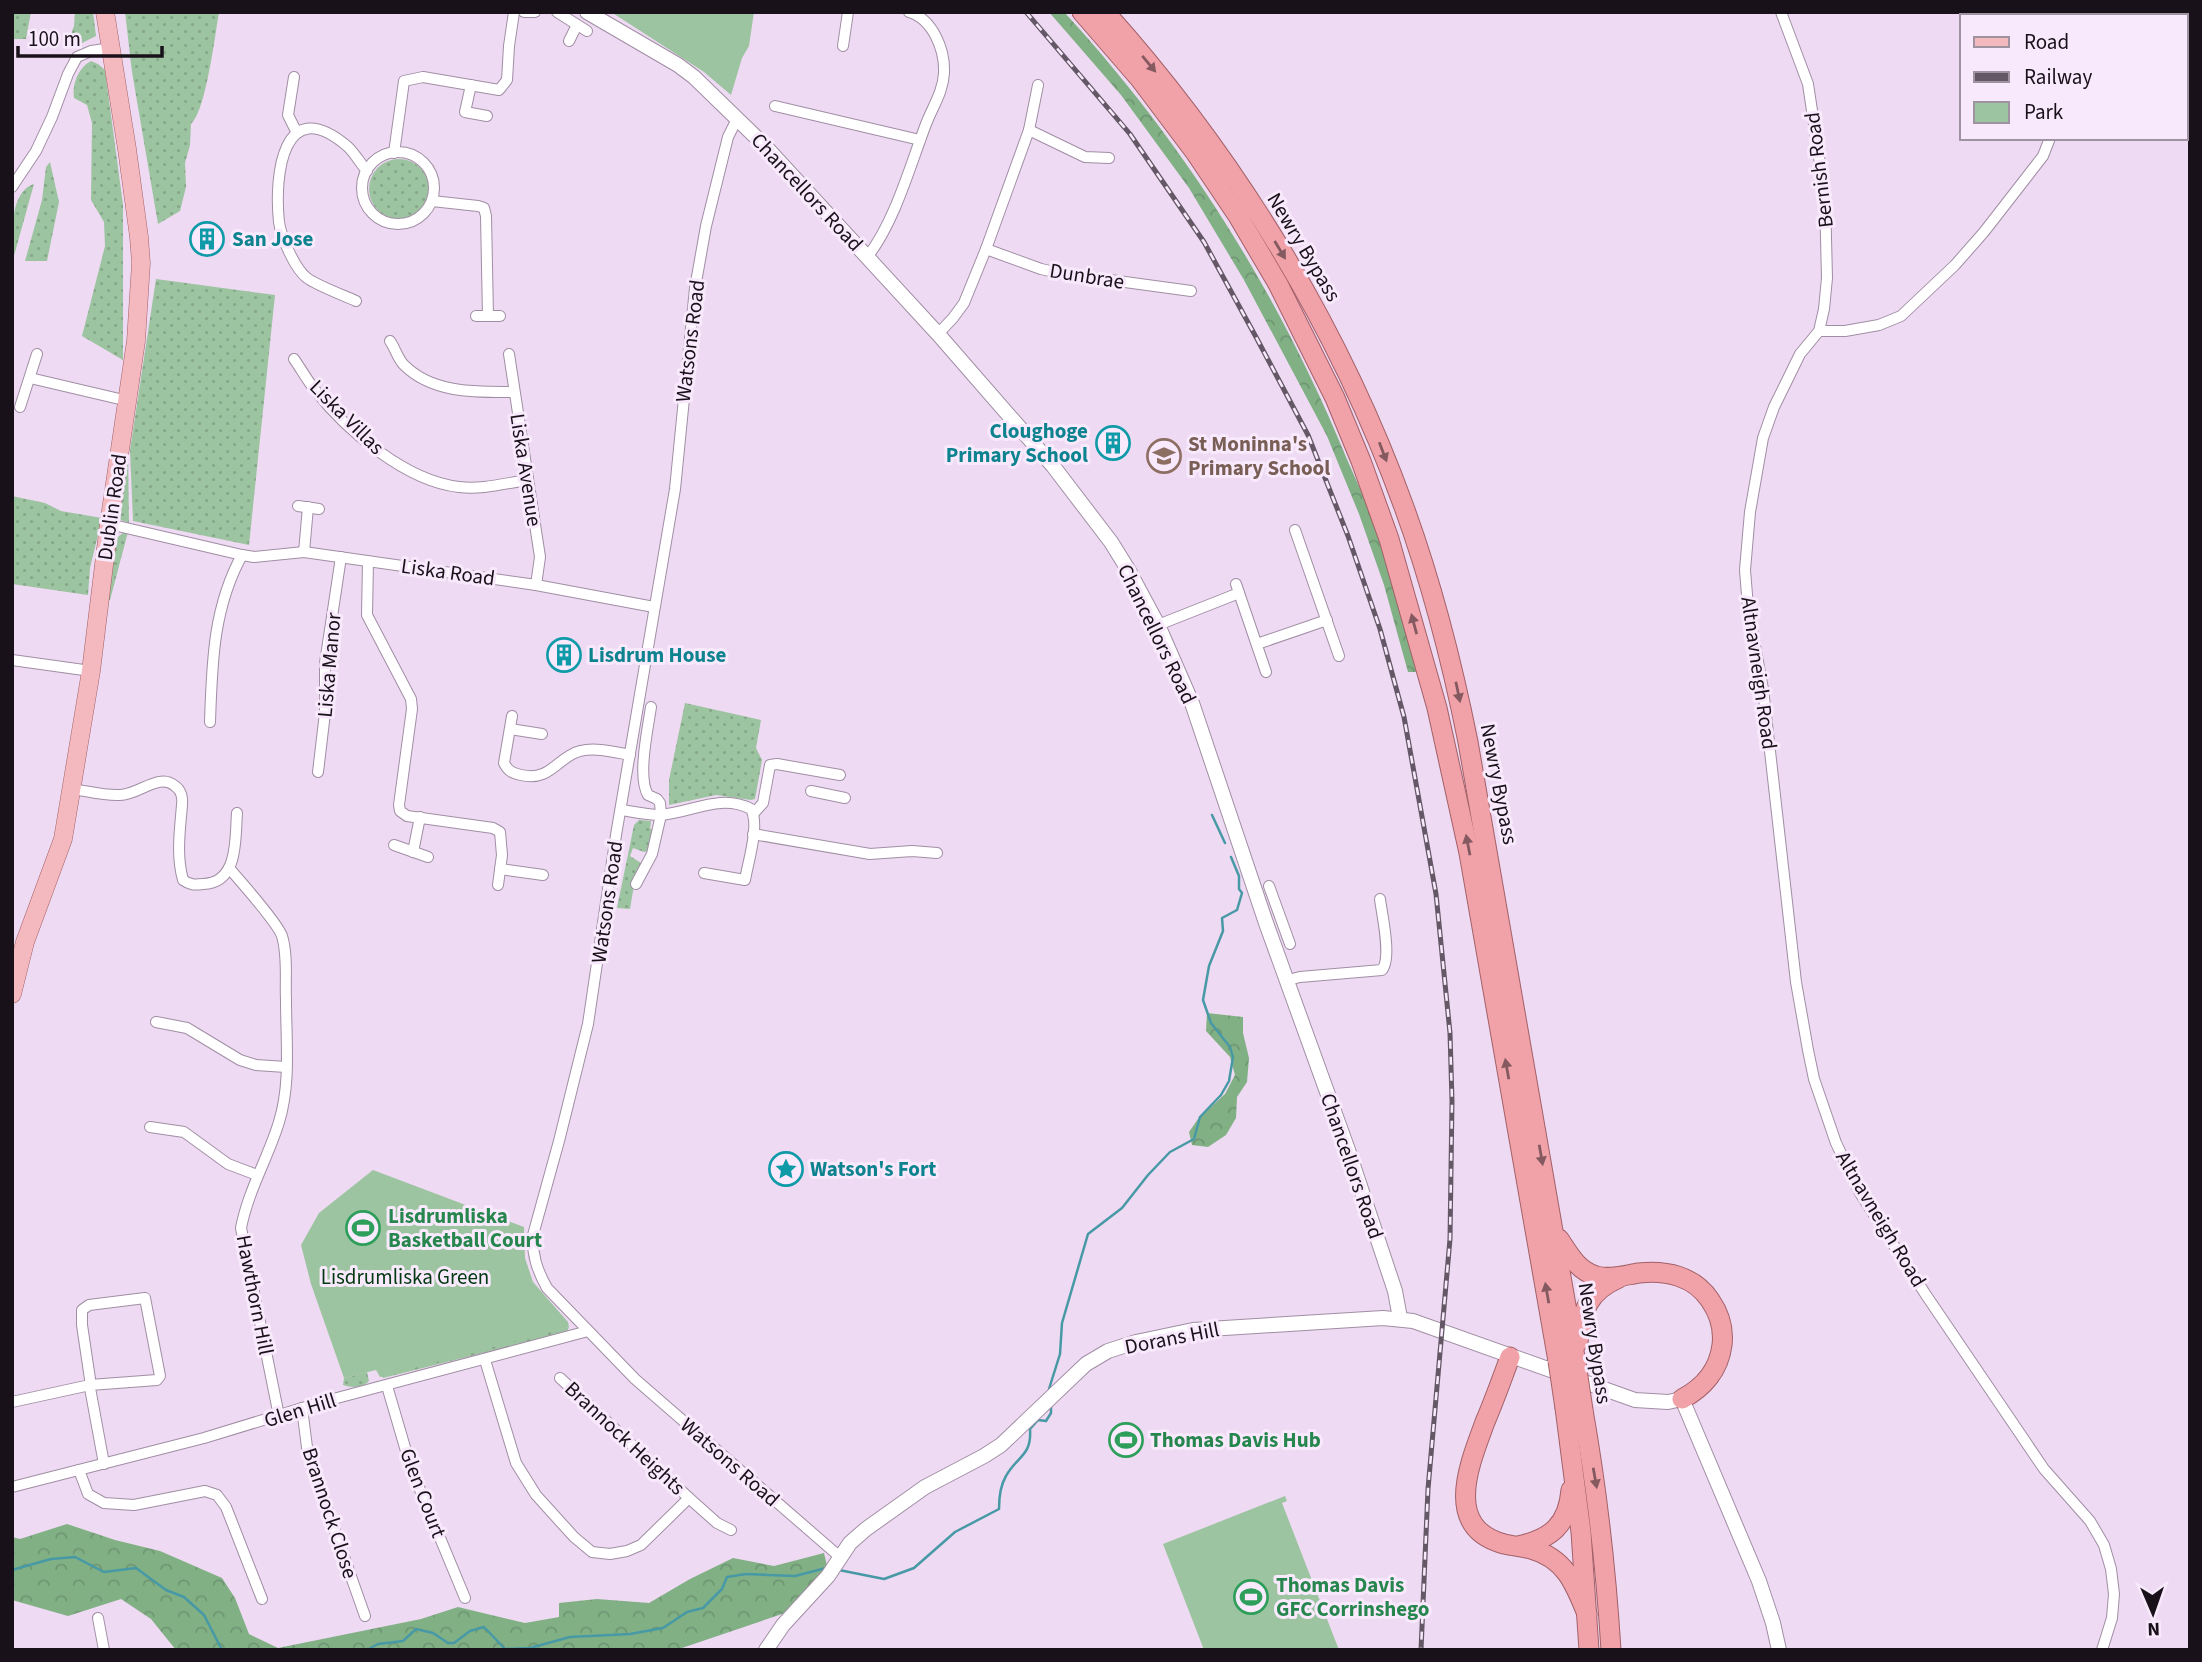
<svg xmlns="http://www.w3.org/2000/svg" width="2202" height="1662" font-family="'Source Sans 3',sans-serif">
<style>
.grass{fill:url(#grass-dots)}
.forest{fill:url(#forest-crowns)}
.park{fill:#9dc4a0}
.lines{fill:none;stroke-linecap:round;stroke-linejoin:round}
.stream{stroke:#4899a6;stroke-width:2.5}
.minor-casing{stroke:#a18ea5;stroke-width:12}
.tertiary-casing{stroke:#a18ea5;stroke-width:16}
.primary-casing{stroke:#a26068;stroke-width:19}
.trunk-casing{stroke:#a26068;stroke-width:21}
.minor{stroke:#fff;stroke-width:10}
.tertiary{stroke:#fff;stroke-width:14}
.primary{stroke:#f4b9be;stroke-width:18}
.trunk{stroke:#f0a2a8;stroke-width:19}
.rail-casing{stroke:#645866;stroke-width:5}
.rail{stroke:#f9e9fc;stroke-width:2.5;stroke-dasharray:8;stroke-linecap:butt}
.trunk-bridge-casing{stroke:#a26068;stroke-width:21;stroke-linecap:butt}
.trunk-bridge{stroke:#f0a2a8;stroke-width:19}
.oneway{fill:#845a60}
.labels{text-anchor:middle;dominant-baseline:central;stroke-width:6;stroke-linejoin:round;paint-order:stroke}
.street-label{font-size:21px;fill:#181119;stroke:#f9e9fc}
.culture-label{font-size:21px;font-weight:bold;fill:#0d838f;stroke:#f9e9fc;text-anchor:start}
.education-label{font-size:21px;font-weight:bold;fill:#785e54;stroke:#f9e9fc;text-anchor:start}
.leisure-label{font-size:21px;font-weight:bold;fill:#27864d;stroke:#f9e9fc;text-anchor:start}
.park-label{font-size:21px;fill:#00380f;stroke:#f9e9fc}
</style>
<defs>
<pattern id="grass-dots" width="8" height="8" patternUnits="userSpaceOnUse" patternTransform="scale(1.75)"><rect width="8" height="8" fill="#9dc4a0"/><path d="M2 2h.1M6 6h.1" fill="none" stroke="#86a789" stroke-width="1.8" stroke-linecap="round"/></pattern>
<pattern id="forest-crowns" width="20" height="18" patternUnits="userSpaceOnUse" patternTransform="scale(1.75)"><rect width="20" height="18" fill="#81b085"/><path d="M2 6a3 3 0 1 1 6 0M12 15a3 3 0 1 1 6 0" fill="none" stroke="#6f9672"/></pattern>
</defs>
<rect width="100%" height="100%" fill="#eedaf2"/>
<g class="grass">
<path d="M12,12H31L26,39H12Z"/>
<path d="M75,12H93L96,36L72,48L67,45L74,26Z"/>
<path d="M125,12H219C215,35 206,111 191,124L190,145L185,163L186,187L180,211L158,224L132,72Z"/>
<path d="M91,61L98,64L105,70L123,205V360L82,336L105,246L104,222L91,200L92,123L87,105L74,98C72,84 78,68 91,61Z"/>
<circle cx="399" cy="189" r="30"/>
<path d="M50,162L59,202L47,261H25L42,200L46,167Z"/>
<path d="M34,184L12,263C12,241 8,192 34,184Z"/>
<path d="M156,279L275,295L249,545L133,521L130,450Z"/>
<path d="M128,452L129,523L121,520L118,515Z"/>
<path d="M12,496L45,503L61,511L102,518L90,568L88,595L12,584Z"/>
<path d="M128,532L110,600H107L114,540L123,533Z"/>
<path d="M685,703L761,720L756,748L762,760L755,799L751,800L716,795L669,805V780Z"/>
<path d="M639,820L651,821L650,829H653L648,851L644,852L633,848L630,856L641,863L634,885L630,909L617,908L634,825Z"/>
<path d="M569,1327L567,1332L383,1378L379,1371Z"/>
<path d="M367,1372L369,1381C363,1388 352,1388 343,1385L344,1378Z"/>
</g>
<g class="forest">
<path d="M1049,12H1064C1184,142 1279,294 1346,457C1357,483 1370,508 1378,535C1393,580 1405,627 1418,672H1408L1384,585L1359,514L1327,436L1244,280L1189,188L1121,95Z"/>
<path d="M1207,1013L1243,1017V1033L1249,1058L1247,1082L1237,1097L1236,1118L1226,1135L1208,1147L1192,1145L1189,1132L1198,1119L1225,1094L1235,1075L1230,1057L1206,1031Z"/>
<path d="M67,1524L115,1540L160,1551L222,1578L235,1598L249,1634L278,1648L421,1619L458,1607L525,1623L559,1617V1603L597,1599L649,1603L690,1579L733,1558L774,1566L824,1553L827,1566L821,1577L788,1612L676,1650H176L151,1619L121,1599L68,1616L12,1600V1537L20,1539Z"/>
</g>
<g class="park">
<path d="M611,12H754L749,46L742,58L731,95L704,72Z"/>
<path d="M373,1170L524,1227L525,1258L533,1282L568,1322L569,1327L380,1377L376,1370L344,1378L311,1284L301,1245L319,1213Z"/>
<path d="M1285,1496L1287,1501L1282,1503L1339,1650H1204L1163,1544Z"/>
</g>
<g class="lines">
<g class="stream">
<path d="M1212,815L1225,843"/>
<path d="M1049,1389L1060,1354L1062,1323L1088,1234L1122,1208L1148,1175L1170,1152L1194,1139L1200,1117L1221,1095L1229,1081L1233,1057L1230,1047L1211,1023L1203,1000L1209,966L1223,931L1222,918L1237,910L1242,893L1239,889V876L1231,857"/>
<path d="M12,1570L51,1559L75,1557L104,1572L136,1568L166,1590L184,1597L204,1615L222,1650"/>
<path d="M839,1570L884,1579L914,1568L955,1532L999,1509C999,1497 1000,1486 1006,1476C1017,1456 1032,1456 1030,1429L1038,1420L1046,1421L1051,1413V1407"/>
<path d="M367,1650L378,1644L403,1641L416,1629L433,1633L448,1643H454L470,1631L484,1627L505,1649L530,1648L570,1637L630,1634L663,1628L687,1612L703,1608L722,1589L727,1577L746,1574L795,1576L826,1568"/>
</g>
<g class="minor-casing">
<g id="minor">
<path d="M524,12H535"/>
<path d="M557,12L587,31"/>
<path d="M1781,12L1808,84L1825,197L1827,278L1824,309L1819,331L1800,354L1774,407L1763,438L1750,512L1745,570L1748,607L1763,689L1796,982L1808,1050L1814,1079L1836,1143L1860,1193L1926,1295L2044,1469L2090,1521L2104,1545L2111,1569L2114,1594L2112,1618L2102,1650"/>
<path d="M2005,12L2007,16"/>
<path d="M569,41L577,25"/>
<path d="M843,46L848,12"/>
<path d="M294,77L288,115L296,131"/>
<path d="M471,85L465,112L487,116"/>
<path d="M775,106L920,140"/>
<path d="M737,119L728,137L706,226L695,288L675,489L616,835L588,1024L559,1141L533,1235C532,1255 537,1270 547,1288L635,1379L840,1557"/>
<path d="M1029,130L1085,157L1109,158"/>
<circle cx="398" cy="188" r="36"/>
<path d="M394,153L404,81L423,77L499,90L507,80L509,46L514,12"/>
<path d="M12,187L36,151L52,117L68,74L77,57L91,51L112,48"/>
<path d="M432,201L478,206L484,208L486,216L488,316"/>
<path d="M986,249L1041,269L1059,273L1191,291"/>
<path d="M868,256C895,221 910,166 926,124C933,106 943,92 944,73C945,50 933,19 909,12"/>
<path d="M356,301C343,295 318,286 307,278C295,269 281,237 279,222C274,175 283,92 347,146C354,152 360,163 367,171"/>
<path d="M476,316H500"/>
<path d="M1819,331H1845L1879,325L1901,316L1955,265L1984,232L2043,156L2050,138"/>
<path d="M938,334L953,318L964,303L986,249L1029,130L1038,85"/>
<path d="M390,341C395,348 398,359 404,365C433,394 477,392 514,392"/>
<path d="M509,354L540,557L536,585"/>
<path d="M294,359C301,369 307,380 315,390C347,431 406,481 459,487C482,490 506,483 528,480"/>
<path d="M30,378L128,401"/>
<path d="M20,407L37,354"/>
<path d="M298,506L319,509"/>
<path d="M109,524L242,555L254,557L304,552L536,585L654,607"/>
<path d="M1295,530L1339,656"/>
<path d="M304,552L308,507"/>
<path d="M368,561L367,615L411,699L412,709L399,805L400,811L407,816L493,828L500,832L502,855L498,885"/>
<path d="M1236,584L1266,672"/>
<path d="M1158,625L1239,593"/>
<path d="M1257,644L1327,620"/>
<path d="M12,660L91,671"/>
<path d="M512,716L504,763C508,771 512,773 521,775C551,782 557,757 580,751C596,747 614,752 630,755"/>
<path d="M210,722C212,663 213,608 242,555"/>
<path d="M510,729L542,734"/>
<path d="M318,772L325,713V663L341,557"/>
<path d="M72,789C87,791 105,796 120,795C139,795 159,772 175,786C181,790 183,798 182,805C180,830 176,855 183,880C190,885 194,885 203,884C239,883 235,838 237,813"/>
<path d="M811,791L845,798"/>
<path d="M622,810C634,812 648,815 660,815C691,813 720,793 751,809C760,825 748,862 745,880L704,873"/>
<path d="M754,813L763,803L770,765L777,764L840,775"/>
<path d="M753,834L870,854L912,851L937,853"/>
<path d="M394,845L428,857"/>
<path d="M413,852L420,817"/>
<path d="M229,868C241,882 277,922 282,936C288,956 285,979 286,1000C286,1041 291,1083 279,1122C268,1158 248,1191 241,1228L279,1416"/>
<path d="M500,869L543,875"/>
<path d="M636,884L652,854L661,815L660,803L657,799L648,795C637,777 648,728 651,707"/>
<path d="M1269,886L1290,944"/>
<path d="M1288,980L1300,977L1382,970C1392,958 1382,915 1380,899"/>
<path d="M156,1022L187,1028L240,1060L256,1065L286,1067"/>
<path d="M150,1127L184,1132L228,1164L257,1175"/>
<path d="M485,1360L516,1463L536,1495L574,1537L592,1552L610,1554L627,1551L641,1545L689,1498"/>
<path d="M560,1378L689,1498L717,1523L731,1530"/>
<path d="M387,1386L411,1468L465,1598"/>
<path d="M12,1402L90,1385L157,1380L160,1376L145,1298L89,1305L82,1310V1325L90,1379V1388L104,1464"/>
<path d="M302,1408L308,1455L365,1616"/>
<path d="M79,1470L88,1494L104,1503L134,1505L205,1491L217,1495L226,1507L262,1599"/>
<path d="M12,1487L204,1438L322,1402L588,1331"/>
<path d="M98,1618L104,1650"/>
</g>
</g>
<g class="tertiary-casing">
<g id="tertiary">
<path d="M587,12L678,65L694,77L764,145L938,334L1053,466L1111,542L1129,571L1158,625L1192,703L1266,923L1348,1150L1395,1291L1400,1318"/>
<path d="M766,1650L783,1625L828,1576L850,1543L866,1529L925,1487L984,1456L1001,1445L1086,1364L1108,1351L1136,1342L1193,1330L1383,1318L1413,1321L1635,1400L1668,1402L1682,1399L1759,1581L1773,1623L1779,1650"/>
</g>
</g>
<g class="primary-casing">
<path id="primary" d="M12,994L25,942L63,839L91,671L109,524L136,341L141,263L139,237L127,149L105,12"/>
</g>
<g class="trunk-casing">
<g id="trunk">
<path d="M1082,12L1140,79L1195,152L1238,216L1278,284L1335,398L1361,461L1389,539L1437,708L1469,853L1558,1361"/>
<path d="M1105,12C1234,156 1338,325 1404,507C1432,584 1452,662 1468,742L1576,1363"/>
<path d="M1559,1239C1569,1254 1577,1270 1596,1276C1610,1280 1625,1275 1639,1273C1666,1270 1694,1276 1710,1300C1719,1313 1724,1329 1722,1345C1719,1370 1703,1388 1682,1399"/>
<path d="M1578,1342C1583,1310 1587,1292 1619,1278"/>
<path d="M1510,1357C1502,1379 1494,1401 1485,1422C1470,1463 1442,1527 1504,1544C1513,1546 1522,1547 1531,1549C1565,1558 1575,1584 1587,1614"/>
<path d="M1565,1408L1581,1532L1589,1650"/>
<path d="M1583,1410C1597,1490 1606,1569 1611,1650"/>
<path d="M1518,1546C1551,1539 1568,1525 1571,1490"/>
</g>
</g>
<use href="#minor" class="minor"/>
<use href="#tertiary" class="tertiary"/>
<use href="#primary" class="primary"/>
<use href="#trunk" class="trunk"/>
<g class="rail-casing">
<path id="rail" d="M1026,12L1130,134L1204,242L1256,337L1308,435L1348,536L1380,629L1404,717L1436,894L1450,1033L1452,1101L1450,1239L1428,1489L1421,1650"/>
</g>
<use href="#rail" class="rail"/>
<g class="trunk-bridge-casing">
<g id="trunk-bridge">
<path d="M1558,1361L1565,1408"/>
<path d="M1576,1363L1583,1410"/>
</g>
</g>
<use href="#trunk-bridge" class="trunk-bridge"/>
</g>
<defs><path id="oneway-solid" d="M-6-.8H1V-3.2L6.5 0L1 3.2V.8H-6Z" transform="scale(1.75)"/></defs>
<g class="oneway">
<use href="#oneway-solid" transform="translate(1149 64) rotate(50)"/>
<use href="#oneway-solid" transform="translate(1280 250) rotate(59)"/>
<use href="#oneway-solid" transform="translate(1383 452) rotate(69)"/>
<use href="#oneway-solid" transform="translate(1414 624) rotate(-105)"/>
<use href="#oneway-solid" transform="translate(1458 692) rotate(78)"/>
<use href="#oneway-solid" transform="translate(1468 845) rotate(-101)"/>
<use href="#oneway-solid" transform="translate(1507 1069) rotate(-100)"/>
<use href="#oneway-solid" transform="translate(1541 1155) rotate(80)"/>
<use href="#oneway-solid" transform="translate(1547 1293) rotate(-100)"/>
<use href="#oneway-solid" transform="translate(1595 1478) rotate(80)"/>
</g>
<defs>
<g id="building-ring" transform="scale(1.75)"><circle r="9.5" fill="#f9e9fc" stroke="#0f9aa8" stroke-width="1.5"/><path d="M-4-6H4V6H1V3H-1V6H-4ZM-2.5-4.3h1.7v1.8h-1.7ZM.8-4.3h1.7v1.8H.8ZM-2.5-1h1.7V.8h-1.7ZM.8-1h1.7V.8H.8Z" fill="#0f9aa8"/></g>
<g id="school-ring" transform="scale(1.75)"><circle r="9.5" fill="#f9e9fc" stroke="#8d6e63" stroke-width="1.5"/><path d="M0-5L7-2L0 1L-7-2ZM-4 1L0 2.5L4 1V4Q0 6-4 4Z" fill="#8d6e63"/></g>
<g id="sight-ring" transform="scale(1.75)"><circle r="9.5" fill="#f9e9fc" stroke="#0f9aa8" stroke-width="1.5"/><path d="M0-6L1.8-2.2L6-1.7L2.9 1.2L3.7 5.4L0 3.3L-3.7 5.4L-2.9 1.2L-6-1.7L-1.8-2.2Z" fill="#0f9aa8"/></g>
<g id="stadium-ring" transform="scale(1.75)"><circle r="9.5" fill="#f9e9fc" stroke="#2e9e5b" stroke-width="1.5"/><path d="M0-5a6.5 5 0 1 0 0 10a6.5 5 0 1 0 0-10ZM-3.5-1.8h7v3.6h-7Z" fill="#2e9e5b"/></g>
</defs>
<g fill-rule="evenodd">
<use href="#building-ring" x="207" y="239"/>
<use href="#building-ring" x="1113" y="443"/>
<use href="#school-ring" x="1164" y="456"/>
<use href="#building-ring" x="564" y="655"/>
<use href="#sight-ring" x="786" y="1169"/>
<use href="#stadium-ring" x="363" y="1228"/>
<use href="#stadium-ring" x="1126" y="1440"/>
<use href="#stadium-ring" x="1251" y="1597"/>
</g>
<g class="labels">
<g class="street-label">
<text transform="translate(1819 170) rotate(-97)">Bernish Road</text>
<text transform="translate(807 192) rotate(47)">Chancellors Road</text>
<text transform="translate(1304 247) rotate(59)">Newry Bypass</text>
<text transform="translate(1087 276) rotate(9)">Dunbrae</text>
<text transform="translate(690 341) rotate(-83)">Watsons Road</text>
<text transform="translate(347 417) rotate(45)">Liska Villas</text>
<text transform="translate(526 470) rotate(81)">Liska Avenue</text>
<text transform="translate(112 507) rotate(-82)">Dublin Road</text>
<text transform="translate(448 572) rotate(8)">Liska Road</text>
<text transform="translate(1157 634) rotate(64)">Chancellors Road</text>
<text transform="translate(329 665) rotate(-85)">Liska Manor</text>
<text transform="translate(1759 673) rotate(82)">Altnavneigh Road</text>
<text transform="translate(1499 784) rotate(79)">Newry Bypass</text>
<text transform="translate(607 902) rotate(-82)">Watsons Road</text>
<text transform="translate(1352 1166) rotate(71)">Chancellors Road</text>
<text transform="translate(1881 1219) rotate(59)">Altnavneigh Road</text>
<text transform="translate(255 1295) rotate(79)">Hawthorn Hill</text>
<text transform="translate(1172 1338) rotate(-11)">Dorans Hill</text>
<text transform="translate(1595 1343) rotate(81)">Newry Bypass</text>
<text transform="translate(300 1410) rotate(-17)">Glen Hill</text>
<text transform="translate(625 1438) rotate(43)">Brannock Heights</text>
<text transform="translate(730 1462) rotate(41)">Watsons Road</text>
<text transform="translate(423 1493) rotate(69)">Glen Court</text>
<text transform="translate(330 1513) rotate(72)">Brannock Close</text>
</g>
<g class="culture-label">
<text x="232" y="239">San Jose</text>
<text x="1088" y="431" text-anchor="end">Cloughoge<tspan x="1088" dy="24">Primary School</tspan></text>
<text x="588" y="655">Lisdrum House</text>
<text x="810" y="1169">Watson's Fort</text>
</g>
<g class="education-label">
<text x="1188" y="444">St Moninna's<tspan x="1188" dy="24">Primary School</tspan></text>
</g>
<g class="leisure-label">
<text x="388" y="1216">Lisdrumliska<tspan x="388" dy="24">Basketball Court</tspan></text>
<text x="1150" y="1440">Thomas Davis Hub</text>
<text x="1276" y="1585">Thomas Davis<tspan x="1276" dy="24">GFC Corrinshego</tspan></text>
</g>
<g class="park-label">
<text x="405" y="1277">Lisdrumliska Green</text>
</g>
</g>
<rect width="2202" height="1662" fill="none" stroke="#181119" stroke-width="28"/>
<rect x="1960" y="14" width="228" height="126" fill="#f9e9fc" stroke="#9f93a1" stroke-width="2"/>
<rect x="1974" y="37" width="35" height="10" fill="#f4b9be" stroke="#9f93a1" stroke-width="2"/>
<text x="2024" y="49" font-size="21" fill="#181119">Road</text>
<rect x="1974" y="72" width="35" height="10" fill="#645866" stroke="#9f93a1" stroke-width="2"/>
<text x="2024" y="84" font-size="21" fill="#181119">Railway</text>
<rect x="1974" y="102" width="35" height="21" fill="#9dc4a0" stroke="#9f93a1" stroke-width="2"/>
<text x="2024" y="119" font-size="21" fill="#181119">Park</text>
<g transform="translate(2153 1613) rotate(178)" stroke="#f9e9fc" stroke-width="5" paint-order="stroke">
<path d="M0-5L12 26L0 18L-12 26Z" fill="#181119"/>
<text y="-10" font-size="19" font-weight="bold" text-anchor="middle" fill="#181119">N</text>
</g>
<path d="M18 46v10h144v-10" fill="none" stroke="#181119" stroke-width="3.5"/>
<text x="28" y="46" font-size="21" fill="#181119" stroke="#f9e9fc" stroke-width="5" paint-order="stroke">100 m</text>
</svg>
